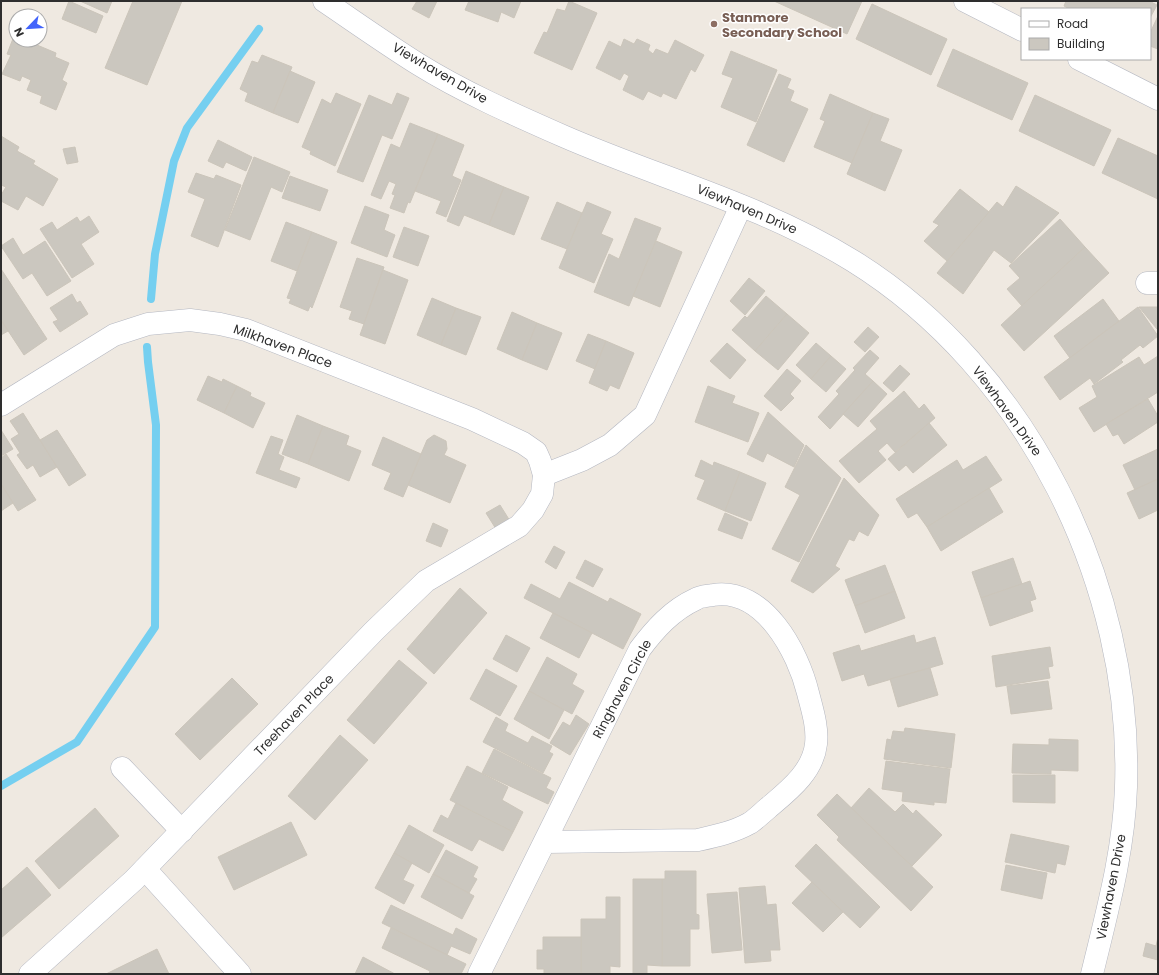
<svg xmlns="http://www.w3.org/2000/svg" width="1159" height="975" font-family="Poppins,sans-serif">
<style>
.lines{fill:none;stroke-linecap:round;stroke-linejoin:round}
.stream{stroke:#75cff0;stroke-width:8}
.building{fill:#cbc7bf;stroke:#cbc5ba}
.minor-casing{stroke:#b4b7c1;stroke-width:23}
.minor{stroke:#fff;stroke-width:22}
.education-dot{fill:#8d6e63;stroke:#fff;stroke-width:1.5}
.labels{text-anchor:middle;dominant-baseline:central;stroke-width:3;stroke-linejoin:round;paint-order:stroke}
.education-label{font-size:13px;font-weight:bold;fill:#785e54;stroke:#fff;text-anchor:start}
.street-label{font-size:13px;fill:#2e2e2e;stroke:#fff}
</style>
<rect width="100%" height="100%" fill="#efe9e1"/>
<g class="lines">
<g class="stream">
<path d="M151,299L155,254L174,161L187,128L259,29"/>
<path d="M1,786L77,742L155,627L156,425L148,362L147,347"/>
</g>
</g>
<g class="building">
<path d="M69,1L103,16L96,33L62,19Z"/>
<path d="M80,1H112L107,13Z"/>
<path d="M133,1H182L147,85L105,68Z"/>
<path d="M417,1H437L429,18L412,9Z"/>
<path d="M469,1H521L514,18L501,12L498,22L465,10Z"/>
<path d="M569,1L597,13L572,70L534,53L544,32L547,33L557,9L565,11Z"/>
<path d="M774,1H862L847,34Z"/>
<path d="M1066,1H1149L1157,5L1150,18V9H1070L1064,6Z"/>
<path d="M872,4L947,39L931,75L856,39Z"/>
<path d="M1158,16V49L1150,46V33Z"/>
<path d="M16,31V40H39L37,45L56,53L55,57L69,63L62,80L67,83L56,110L40,103L42,96L27,90L31,80L22,76L20,81L2,74L11,55L7,54Z"/>
<path d="M624,39L634,44L637,39L650,45L648,50L653,54L656,49L668,54L675,40L704,55L695,72L691,69L676,99L663,93L661,97L648,91L643,100L623,90L629,76L624,73L620,80L596,68L609,41L621,47Z"/>
<path d="M953,49L1028,83L1012,120L937,86Z"/>
<path d="M731,51L777,70L756,122L721,107L733,78L722,74Z"/>
<path d="M262,55L292,67L273,113L245,101L248,93L240,89L252,61L258,63Z"/>
<path d="M290,71L315,82L298,123L273,113Z"/>
<path d="M779,74L791,79L787,88L794,91L790,101L808,109L784,162L747,145Z"/>
<path d="M336,93L361,104L335,166L310,154L311,151L302,147L322,99L331,104Z"/>
<path d="M397,93L409,98L392,139L382,135L363,182L337,172L369,95L392,105Z"/>
<path d="M830,94L873,113L852,163L814,147L825,121L820,119Z"/>
<path d="M1035,95L1111,130L1094,166L1019,131Z"/>
<path d="M873,113L889,119L880,141L902,150L885,191L847,174Z"/>
<path d="M410,123L438,134L410,203L408,202L404,213L390,208L395,195L392,194L396,184L389,181L381,199L371,195L391,144L400,148Z"/>
<path d="M438,134L464,145L452,176L461,180L446,217L436,213L441,201L415,191Z"/>
<path d="M1,136L19,147L17,151L35,161L33,164L58,179L43,206L26,196L18,210L1,201V195L6,187L1,185Z"/>
<path d="M1118,138L1158,156V199L1102,173Z"/>
<path d="M218,140L252,157L246,171L226,162L223,168L208,161Z"/>
<path d="M75,147L78,162L67,164L63,149Z"/>
<path d="M254,157L290,172L282,192L271,187L250,240L225,230Z"/>
<path d="M466,171L504,187L489,225L464,215L459,226L447,221Z"/>
<path d="M196,173L214,179L216,175L241,185L218,247L191,236L205,199L188,192Z"/>
<path d="M290,176L328,190L320,211L282,198Z"/>
<path d="M1016,186L1059,213L1011,263L994,250L963,294L937,273L997,202L1003,207Z"/>
<path d="M504,187L529,197L514,235L489,225Z"/>
<path d="M960,189L989,212L947,261L924,241L939,225L933,222Z"/>
<path d="M557,202L582,213L567,249L541,239Z"/>
<path d="M587,202L611,212L601,234L613,239L594,283L559,268Z"/>
<path d="M365,206L389,215L384,230L395,235L387,257L351,243Z"/>
<path d="M89,216L99,232L81,244L94,264L72,278L40,229L52,222L57,230L77,217L80,222Z"/>
<path d="M635,218L661,228L629,306L594,292L609,254L619,259Z"/>
<path d="M1060,219L1085,247L1022,306L1007,289L1020,278L1009,266Z"/>
<path d="M286,222L312,232L297,271L271,261Z"/>
<path d="M404,227L429,236L418,266L393,257Z"/>
<path d="M312,232L337,242L312,308L310,306L308,311L289,303L291,299L287,298Z"/>
<path d="M13,238L23,255L45,241L71,281L47,296L32,273L23,279L1,246Z"/>
<path d="M656,241L682,252L660,307L633,296Z"/>
<path d="M1085,247L1109,273L1024,351L1001,325Z"/>
<path d="M357,258L384,267L364,324L349,319L352,311L340,307Z"/>
<path d="M1,269L47,339L24,355L1,320Z"/>
<path d="M383,270L408,280L385,344L360,335Z"/>
<path d="M749,278L765,291L745,315L730,301Z"/>
<path d="M72,294L77,303L80,301L88,314L60,332L53,322L58,320L50,308Z"/>
<path d="M766,296L787,314L755,351L732,330L745,316L747,318Z"/>
<path d="M432,298L456,308L441,345L417,335Z"/>
<path d="M1103,299L1119,321L1070,358L1054,336Z"/>
<path d="M1138,307L1158,336L1143,348L1140,345L1121,360L1123,362L1094,384L1090,378L1060,400L1044,377Z"/>
<path d="M1139,307H1158V329H1157Z"/>
<path d="M456,308L481,317L466,355L441,345Z"/>
<path d="M512,312L537,323L522,360L497,349Z"/>
<path d="M787,314L809,333L778,370L755,351Z"/>
<path d="M1,320L8,331L1,335Z"/>
<path d="M537,323L562,333L547,370L522,360Z"/>
<path d="M868,327L879,337L865,352L854,342Z"/>
<path d="M588,334L606,341L595,369L576,361Z"/>
<path d="M606,341L634,353L619,389L610,385L607,391L589,383Z"/>
<path d="M727,343L746,360L730,379L710,361Z"/>
<path d="M816,343L831,356L811,379L796,365Z"/>
<path d="M870,350L879,358L865,374L873,381L830,429L818,417L839,394L836,391L855,370L853,368Z"/>
<path d="M831,356L846,369L826,392L811,379Z"/>
<path d="M1158,356V392L1094,432L1079,408L1097,397L1092,386L1139,357L1144,365Z"/>
<path d="M900,365L910,374L893,392L883,383Z"/>
<path d="M787,369L801,381L790,394L794,398L781,411L764,396Z"/>
<path d="M208,376L222,382L223,379L237,386L224,413L197,400Z"/>
<path d="M873,381L887,394L858,427L843,414Z"/>
<path d="M237,386L251,393L250,396L265,403L253,428L224,413Z"/>
<path d="M708,386L735,396L732,403L759,413L748,442L695,422Z"/>
<path d="M904,391L919,409L924,404L935,418L895,452L887,443L878,451L886,460L859,483L839,461L877,429L870,421Z"/>
<path d="M1148,399L1158,416V422L1124,444L1118,434L1113,436L1106,424Z"/>
<path d="M768,412L804,445L794,467L767,453L763,462L747,454Z"/>
<path d="M23,413L57,467L40,477L33,465L27,469L17,455L20,453L11,439L19,434L10,421Z"/>
<path d="M297,415L323,426L308,464L282,454Z"/>
<path d="M929,423L947,445L913,473L906,465L899,471L888,459Z"/>
<path d="M323,426L349,436L346,445L361,451L349,481L308,464Z"/>
<path d="M1,430L13,449L1,456Z"/>
<path d="M57,430L86,475L69,486L40,440Z"/>
<path d="M434,435L446,441L447,449L444,455L466,465L450,503L408,485L427,440Z"/>
<path d="M271,436L283,440L278,454L284,457L279,470L300,478L296,488L256,473Z"/>
<path d="M383,437L421,454L403,497L384,489L391,473L372,465Z"/>
<path d="M806,445L841,478L799,562L772,549L800,495L785,487Z"/>
<path d="M1158,449V479L1135,490L1123,465Z"/>
<path d="M6,454L36,500L18,511L1,484V458Z"/>
<path d="M986,456L1002,480L927,527L917,513L908,518L896,499L957,460L963,470Z"/>
<path d="M701,460L713,466L714,462L740,472L725,511L697,499L705,480L695,476Z"/>
<path d="M740,472L766,483L751,521L725,511Z"/>
<path d="M844,478L879,515L868,536L859,531L854,541L849,539L835,566L840,569L813,593L791,581Z"/>
<path d="M1158,479V510L1139,519L1127,493Z"/>
<path d="M1,484L13,503L1,511Z"/>
<path d="M989,488L1003,512L941,551L927,527Z"/>
<path d="M500,505L510,521L496,529L486,513Z"/>
<path d="M725,513L748,523L742,539L718,530Z"/>
<path d="M433,523L448,530L441,547L426,541Z"/>
<path d="M554,546L565,552L556,569L545,562Z"/>
<path d="M1013,558L1022,584L981,598L972,572Z"/>
<path d="M585,560L603,569L593,587L576,578Z"/>
<path d="M885,565L895,591L855,606L845,580Z"/>
<path d="M1030,581L1036,599L1030,601L1033,611L990,626L981,598Z"/>
<path d="M569,582L608,602L610,598L641,614L623,649L524,598L531,584L560,599Z"/>
<path d="M460,588L487,613L434,674L407,649Z"/>
<path d="M895,591L905,618L865,633L855,606Z"/>
<path d="M553,613L592,633L579,658L540,638Z"/>
<path d="M506,635L530,648L517,672L493,659Z"/>
<path d="M914,635L916,643L935,637L943,664L868,686L864,674L842,681L833,653L859,645L861,651Z"/>
<path d="M1050,647L1053,666L1048,667L1050,678L996,687L992,656Z"/>
<path d="M547,657L577,674L572,684L584,691L572,714L529,691Z"/>
<path d="M399,660L427,683L374,744L347,720Z"/>
<path d="M930,668L938,695L898,707L890,679Z"/>
<path d="M486,669L517,686L500,716L470,699Z"/>
<path d="M232,678L258,704L200,760L175,734Z"/>
<path d="M1048,681L1052,709L1011,714L1007,686Z"/>
<path d="M529,691L564,710L549,739L514,719Z"/>
<path d="M576,715L589,724L570,755L550,743L563,722L570,726Z"/>
<path d="M496,717L508,724L505,731L528,743L532,736L552,746L549,752L553,754L543,773L483,742Z"/>
<path d="M905,728L955,734L951,768L884,759L887,739L891,740L893,731L904,732Z"/>
<path d="M340,735L368,760L315,820L288,796Z"/>
<path d="M1049,739L1078,740V771L1051,770V774L1012,773L1013,744L1049,745Z"/>
<path d="M494,749L551,778L546,788L554,792L548,804L482,773Z"/>
<path d="M886,761L950,769L946,803L934,802V805L902,801L903,792L882,789Z"/>
<path d="M467,766L508,787L502,800L523,812L513,832L450,800Z"/>
<path d="M1013,775H1055V803L1013,802Z"/>
<path d="M869,788L895,812L903,804L913,814L916,810L942,835L912,866L851,808Z"/>
<path d="M837,794L933,887L911,911L837,840L839,837L817,815Z"/>
<path d="M456,803L513,832L503,851L479,839L472,851L433,831L441,815L448,819Z"/>
<path d="M95,808L119,836L59,889L35,861Z"/>
<path d="M291,822L307,855L234,890L218,857Z"/>
<path d="M409,825L444,845L429,873L394,853Z"/>
<path d="M1011,834L1069,846L1065,865L1057,863L1055,873L1005,862Z"/>
<path d="M816,844L880,907L860,928L795,866Z"/>
<path d="M446,850L478,867L473,877L477,879L469,893L433,874Z"/>
<path d="M394,853L412,863L403,880L414,885L404,904L375,888Z"/>
<path d="M1006,865L1047,873L1042,899L1001,890Z"/>
<path d="M27,867L51,895L1,938V890Z"/>
<path d="M665,871H696V914L699,915V929H690V966H662V879H665Z"/>
<path d="M433,874L474,896L462,919L421,897Z"/>
<path d="M633,879H662V966L647,965V973H633Z"/>
<path d="M812,882L843,912L823,932L792,903Z"/>
<path d="M765,886L767,905L776,904L780,950H770L771,961L745,963L739,888Z"/>
<path d="M737,892L742,950L712,953L707,894Z"/>
<path d="M606,897H620V967L610,966V974H581V919H606Z"/>
<path d="M391,905L453,935L456,928L477,939L470,954L451,946L447,955L382,923Z"/>
<path d="M391,928L466,964L461,974H429L430,971L382,948Z"/>
<path d="M543,937H581V974H544V969H537V950H543Z"/>
<path d="M1158,937V960L1143,956L1146,943L1156,946Z"/>
<path d="M157,949L169,974H106Z"/>
<path d="M363,957L395,974H355Z"/>
</g>
<g class="lines">
<g class="minor-casing">
<g id="minor">
<path d="M324,1C355,22 386,44 418,64C463,92 513,114 563,136C659,178 763,205 853,261C1027,369 1133,584 1126,787C1124,851 1107,912 1092,974"/>
<path d="M965,1L1022,30"/>
<path d="M1079,59L1158,99"/>
<path d="M1147,283H1158"/>
<path d="M1,405L114,335L148,324L190,320L220,324L246,330L472,419L523,443L536,452L540,461L544,475L542,494L533,510L519,526L426,581L374,631L134,880L30,974"/>
<path d="M544,475L582,460L610,445L645,415L741,206"/>
<path d="M122,768L182,831"/>
<path d="M145,869L240,974"/>
<path d="M479,974L640,649C655,629 672,610 696,599C701,596 708,596 713,595C764,587 798,652 808,693C812,709 818,727 816,744C813,772 788,791 768,808C762,813 756,819 750,823C734,832 716,836 698,840L545,842"/>
</g>
</g>
<use href="#minor" class="minor"/>
</g>
<circle class="education-dot" cx="714" cy="24" r="4"/>
<g class="labels">
<g class="education-label">
<text x="722" y="17">Stanmore<tspan x="722" dy="15">Secondary School</tspan></text>
</g>
<g class="street-label">
<text transform="translate(440 73) rotate(30)">Viewhaven Drive</text>
<text transform="translate(747 209) rotate(23)">Viewhaven Drive</text>
<text transform="translate(283 346) rotate(20)">Milkhaven Place</text>
<text transform="translate(1007 411) rotate(54)">Viewhaven Drive</text>
<text transform="translate(622 689) rotate(-62)">Ringhaven Circle</text>
<text transform="translate(294 715) rotate(-46)">Treehaven Place</text>
<text transform="translate(1111 887) rotate(-79)">Viewhaven Drive</text>
</g>
</g>
<rect width="1159" height="975" fill="none" stroke="#2e2e2e" stroke-width="4"/>
<rect x="1021" y="8" width="130" height="52" fill="#ffffff" stroke="#ababab"/>
<rect x="1029" y="21" width="20" height="6" fill="#ffffff" stroke="#ababab"/>
<text x="1057" y="28" font-size="12" fill="#2e2e2e">Road</text>
<rect x="1029" y="38" width="20" height="12" fill="#cbc7bf" stroke="#ababab"/>
<text x="1057" y="48" font-size="12" fill="#2e2e2e">Building</text>
<g transform="translate(28 28) rotate(245)"><circle r="19" fill="#ffffff" stroke="#ababab"/>
<path d="M0-3L7 15L0 10L-7 15Z" fill="#4264fb"/>
<text y="-6" font-size="11" font-weight="bold" text-anchor="middle" fill="#2e2e2e">N</text>
</g>
</svg>
